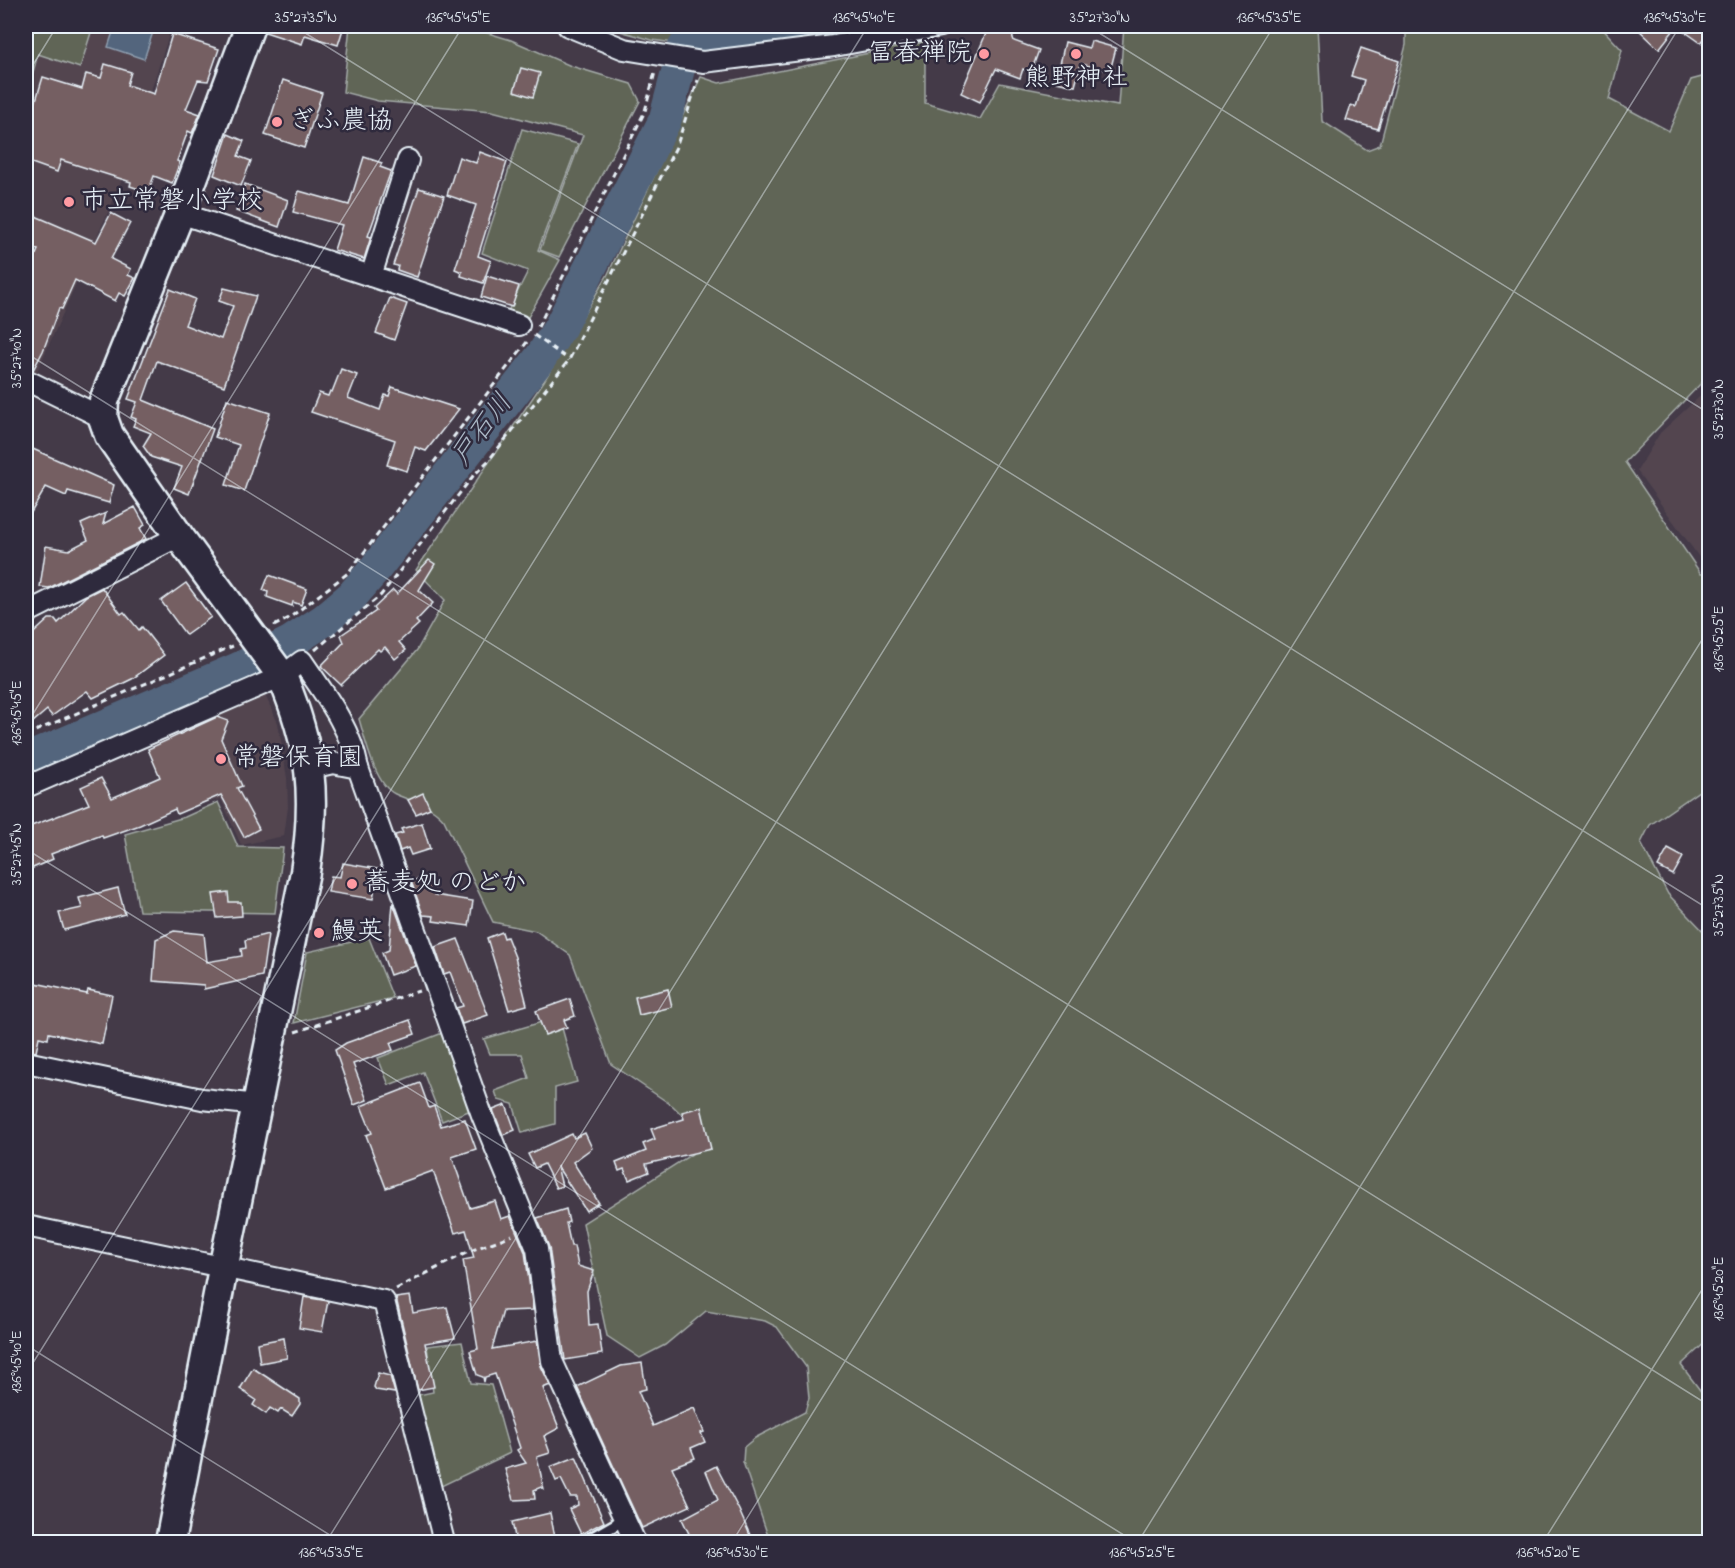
<svg xmlns="http://www.w3.org/2000/svg" width="1735" height="1568" font-family="'Indie Flower','Klee One',sans-serif">
<style>
.built{fill:#524550}
.green{fill:#616557;stroke:#a4aba8;stroke-width:1.5}
.water{fill:#52657d;stroke:#8e9dae;stroke-width:1.5}
.lines{fill:none;stroke-linecap:round;stroke-linejoin:round}
.river{stroke:#52657d;stroke-width:33}
.building{fill:#745e62;stroke:#e8f1f8;stroke-width:1.5}
.lane-casing{stroke:#e8f1f8;stroke-width:15}
.street-casing{stroke:#e8f1f8;stroke-width:24}
.secondary-casing{stroke:#e8f1f8;stroke-width:33}
.path{stroke:#e8f1f8;stroke-width:3;stroke-dasharray:6 4.5;stroke-linecap:butt}
.lane{stroke:#2f2a3d;stroke-width:10}
.street{stroke:#2f2a3d;stroke-width:20}
.secondary{stroke:#2f2a3d;stroke-width:28}
.ticks{fill:none;stroke:#e8f1f8;stroke-width:1.5;stroke-opacity:0.45}
.poi-dot{fill:#ff9aa2;stroke:#2f2a3d;stroke-width:2}
.labels{text-anchor:middle;dominant-baseline:central;stroke-width:5;stroke-linejoin:round;paint-order:stroke}
.poi-label{font-size:26px;fill:#e8f1f8;stroke:#2f2a3d;text-anchor:start}
.water-label{font-size:27px;font-style:italic;fill:#acb9c7;stroke:#2f2a3d}
.neatline{fill:none;stroke:#e8f1f8;stroke-width:2}
.ticks-label{font-size:15px;text-anchor:middle;fill:#e8f1f8}
</style>
<rect width="100%" height="100%" fill="#443a48"/>
<filter id="ink" filterUnits="userSpaceOnUse"><feTurbulence type="fractalNoise" baseFrequency=".0167" numOctaves="2"/><feDisplacementMap in="SourceGraphic" scale="12" xChannelSelector="R" yChannelSelector="G"/><feConvolveMatrix kernelMatrix="1 2 1 2 8 2 1 2 1" color-interpolation-filters="sRGB"/></filter>
<g filter="url(#ink)">
<g class="built">
<path d="M26,26H172L120,185L35,376L26,371Z"/>
<path d="M1709,388L1710,571H1709L1637,471L1660,433Z"/>
<path d="M265,695L278,723L287,778L288,807L284,836L241,845L221,799L181,809L150,740Z"/>
</g>
<g class="green">
<path d="M26,26H93L80,68L38,54L26,97Z"/>
<path d="M350,26H465L511,40L571,66L631,84L640,101L559,257L540,250L583,135L492,111L378,101L343,92Z"/>
<path d="M602,26H857L704,47L652,40Z"/>
<path d="M1124,26H1317L1322,121L1367,150L1380,145L1406,45V26H1600L1622,50L1609,99L1669,131L1691,80L1709,75V375L1625,462L1701,574H1709V784L1650,825L1641,843L1668,894L1709,937V1339L1681,1365L1709,1402V1542H770L743,1462L744,1447L755,1438L805,1412L809,1398L806,1367L777,1327L765,1321L706,1311L665,1345L640,1358L607,1336L583,1223L692,1154L700,1141L695,1128L673,1106L611,1064L570,955L536,931L493,922L444,820C430,803 414,803 395,794C375,785 365,739 359,719L417,650L445,600L416,570L544,381L607,276L701,77L719,83L925,42V103L980,119L1000,83L1118,106Z"/>
<path d="M522,129L578,144L538,250L560,260L527,319L508,311L528,271L482,253Z"/>
<path d="M218,802L238,847L283,848L275,913L139,911L125,834L185,817Z"/>
<path d="M369,938L393,998L294,1023L307,952Z"/>
<path d="M559,1017L577,1082L555,1088V1124L522,1133L513,1104L498,1100L495,1091L529,1078L522,1054H490L484,1039Z"/>
<path d="M445,1032L474,1109L442,1121L423,1072L389,1085L378,1058Z"/>
<path d="M462,1342L471,1383L491,1385L510,1453L435,1489L414,1396L433,1392L427,1346Z"/>
</g>
<path class="water" d="M115,26H155L144,59L108,47Z"/>
<g class="lines">
<path class="river" d="M26,760L240,668L291,642L324,620L351,597L371,574L541,357L560,327L665,120L684,48L691,38L700,34L779,32L821,26"/>
</g>
<g class="building">
<path d="M266,26H344L338,45L305,35L302,44L265,32Z"/>
<path d="M1003,26H1009L1014,41L1039,50L1031,72L1023,69L1020,78L996,69L980,102L961,93L987,31Z"/>
<path d="M1635,26H1710V31L1701,43L1677,26L1659,49Z"/>
<path d="M172,34L219,49L208,81L198,80L186,109L200,114L192,133L188,131L177,161L180,162L172,183L154,176L148,192L130,186L131,182L61,160L57,172L26,161V133L43,77L82,89L86,74L101,78L105,64L131,72L127,85L154,94Z"/>
<path d="M1091,41L1116,48L1110,71L1081,64L1075,86L1056,82L1065,42L1089,48Z"/>
<path d="M1361,48L1399,61L1378,129L1346,120L1351,105L1356,107L1364,80L1351,76Z"/>
<path d="M521,68L540,73L533,97L514,91Z"/>
<path d="M283,80L322,93L304,148L265,135Z"/>
<path d="M228,134L244,141L238,156L251,161L241,186L214,175Z"/>
<path d="M480,152L507,162L478,256L491,261L483,283L461,276L462,272L455,269L476,205L447,195L459,157L476,163Z"/>
<path d="M364,157L382,163L380,167L391,171L368,236L371,237L364,259L334,250L342,225L293,212L299,191L349,205Z"/>
<path d="M245,184L288,200L279,227L236,211Z"/>
<path d="M419,188L444,196L417,277L397,270L398,266L393,265Z"/>
<path d="M26,212L96,242L111,213L130,223L111,259L131,269L128,275L135,278L125,296L119,293L115,301L75,280L62,309L59,308L43,351L33,370L26,368V278L38,250L26,245Z"/>
<path d="M487,276L519,286L512,307L481,297Z"/>
<path d="M224,288L256,296L224,386L157,361L143,400L213,429L189,494L174,488L182,467L151,457L143,446L151,433L133,426L136,419L131,417L137,402L128,399L170,289L195,299L185,325L221,339L233,306L219,301Z"/>
<path d="M390,298L407,304L394,340L376,333Z"/>
<path d="M341,369L357,375L348,398L380,410L385,395L389,396L392,387L459,409L426,451L415,447L407,471L387,465L395,440L311,412L319,393L328,396L330,391L332,392Z"/>
<path d="M227,399L270,413L244,491L226,485L239,445L215,437Z"/>
<path d="M26,446L114,485L109,503L68,491L66,496L46,487L26,521Z"/>
<path d="M135,507L145,525L140,528L146,539L49,588L40,587L46,546L69,550L88,540L81,524L106,513L103,524Z"/>
<path d="M429,560L435,564L419,590L433,603L416,621L419,624L399,642L406,650L395,659L385,647L380,651L378,649L341,685L321,666L344,642L341,635L376,611L374,608L393,590L397,594Z"/>
<path d="M269,575L307,589L301,605L293,602L292,606L267,597L268,592L263,590Z"/>
<path d="M186,583L211,617L186,635L161,601Z"/>
<path d="M102,588L121,614L124,612L139,630L142,627L164,655L132,679L93,698L87,691L52,716L47,710L26,728V640L49,619H55L58,623L86,596Z"/>
<path d="M217,717L228,721L221,739L242,786L237,788L259,829L244,837L221,795L177,814L175,809L140,825L103,838L102,835L51,854L53,859L26,871V828L89,804L81,787L101,778L112,798L160,777L148,749Z"/>
<path d="M423,793L430,808L416,814L408,800Z"/>
<path d="M422,823L430,849L411,855L408,848L400,851L395,835L403,833L401,829Z"/>
<path d="M1668,849L1683,857L1673,875L1658,867Z"/>
<path d="M343,863L378,869L373,899L328,892L331,876L340,877Z"/>
<path d="M430,876L435,895L473,901L469,926L433,921L434,916L423,915L411,881Z"/>
<path d="M118,888L125,914L64,930L59,913L82,908L79,898Z"/>
<path d="M228,892L229,902H241L242,916L217,918L213,894Z"/>
<path d="M393,903L416,966L390,975L382,953L389,950Z"/>
<path d="M174,931L204,934L207,962L242,956L241,949L246,948L245,940L268,934L262,976L204,989V985L153,981L156,939Z"/>
<path d="M502,932L504,938L507,937L515,957L527,1005L509,1010L487,938Z"/>
<path d="M458,939L488,1015L462,1024L456,1008L463,1006L450,972L444,974L435,947Z"/>
<path d="M26,981L87,994L88,990L112,995L102,1044L49,1033L48,1039L39,1037L36,1052L26,1050Z"/>
<path d="M668,989L672,1007L639,1015L635,997Z"/>
<path d="M570,999L575,1016L564,1020L567,1027L545,1035L536,1011Z"/>
<path d="M410,1020L415,1034L390,1043L393,1050L353,1064L367,1100L354,1105L335,1050L346,1043Z"/>
<path d="M420,1083L429,1108L434,1106L441,1126L465,1119L476,1149L452,1157L470,1208L495,1201L501,1219L510,1216L525,1252L533,1310L503,1311L492,1349L537,1341L541,1366L550,1385L543,1388L559,1428L544,1436L550,1453L537,1457L544,1489L541,1487L534,1490L535,1499L514,1500L505,1469L526,1463L517,1450L520,1448L495,1374L485,1377L484,1382L483,1377L477,1375L470,1351L478,1349L463,1260L474,1258L466,1230L455,1233L433,1171L386,1188L366,1135L372,1133L361,1106Z"/>
<path d="M506,1105L515,1130L503,1135L493,1110Z"/>
<path d="M701,1107L711,1149L646,1164L649,1172L629,1180L624,1169L619,1171L616,1163L646,1151L643,1144L655,1139L651,1129L684,1119L682,1112Z"/>
<path d="M585,1133L592,1148L573,1162L599,1203L586,1211L557,1166L562,1186L556,1188L544,1164L535,1168L528,1154L572,1134L574,1138Z"/>
<path d="M566,1209L569,1222L566,1223L571,1246H574L578,1266L594,1271L587,1291L589,1325L598,1324L602,1354L565,1360L549,1247L537,1218Z"/>
<path d="M410,1296L413,1313L447,1307L455,1338L425,1343L434,1387L418,1390L396,1298Z"/>
<path d="M304,1297L328,1301L322,1332L299,1328Z"/>
<path d="M284,1338L287,1358L260,1363L257,1343Z"/>
<path d="M642,1363L646,1389L638,1391L653,1426L694,1408L704,1432L701,1433L705,1442L691,1448L695,1458L672,1467L690,1506L642,1528L577,1387L621,1366Z"/>
<path d="M253,1368L300,1399V1404L292,1416L281,1409L278,1413L270,1408L266,1414L253,1405L256,1400L240,1389Z"/>
<path d="M378,1373L390,1376L395,1393L376,1390L374,1387Z"/>
<path d="M576,1457L604,1522L581,1534L569,1509L578,1505L577,1497H570L561,1479L556,1481L550,1467Z"/>
<path d="M716,1466L739,1510L753,1542H716L713,1537L702,1542H693L682,1519L718,1500L706,1471Z"/>
<path d="M550,1513L556,1542H516L512,1522Z"/>
</g>
<g class="lines">
<g class="lane-casing">
<path id="lane" d="M585,1542L625,1519"/>
</g>
<g class="street-casing">
<g id="street">
<path d="M568,26L624,49L703,62L834,46L941,26"/>
<path d="M180,213L519,325"/>
<path d="M371,276L408,160"/>
<path d="M26,380L103,418"/>
<path d="M26,613L179,536"/>
<path d="M311,768L333,763L358,768L482,1115L537,1249L552,1361L635,1542"/>
<path d="M26,787L282,676L302,661C325,695 350,726 358,768"/>
<path d="M26,1062L202,1099L258,1105"/>
<path d="M26,1226L384,1301L444,1542"/>
</g>
</g>
<g class="secondary-casing">
<path id="secondary" d="M170,1542L223,1269L305,872C317,795 312,748 282,676L179,536L109,435L103,418L104,401L180,213L250,26"/>
</g>
<g class="path">
<path d="M538,327L645,111L655,72"/>
<path d="M534,335L569,360"/>
<path d="M274,626L289,618L348,573L527,342"/>
<path d="M315,650L381,595L473,476L488,461L569,360L677,145L698,80"/>
<path d="M26,735L233,646"/>
<path d="M295,1032L419,991"/>
<path d="M396,1289L470,1251L512,1235"/>
<path d="M26,1541L34,1542"/>
</g>
<use href="#lane" class="lane"/>
<use href="#street" class="street"/>
<use href="#secondary" class="secondary"/>
</g>
</g>
<path class="ticks" d="M294,26L1710,910M1088,26L1710,414M26,76L57,26M26,353L1710,1406M26,725L463,26M26,849L1135,1542M26,1345L341,1542M26,1374L868,26M326,1542L1274,26M732,1542L1680,26M1138,1542L1710,627M1543,1542L1710,1277"/>
<g class="poi-dot">
<circle cx="984" cy="54" r="6"/>
<circle cx="1076" cy="54" r="6"/>
<circle cx="277" cy="122" r="6"/>
<circle cx="69" cy="202" r="6"/>
<circle cx="221" cy="759" r="6"/>
<circle cx="352" cy="884" r="6"/>
<circle cx="319" cy="933" r="6"/>
</g>
<g class="labels">
<g class="poi-label">
<text x="972" y="54" text-anchor="end">冨春禅院</text>
<text x="1076" y="79" text-anchor="middle">熊野神社</text>
<text x="289" y="122">ぎふ農協</text>
<text x="81" y="202">市立常磐小学校</text>
<text x="233" y="759">常磐保育園</text>
<text x="364" y="884">蕎麦処 のどか</text>
<text x="331" y="933">鰻英</text>
</g>
<g class="water-label">
<text transform="translate(483 430) rotate(-53)">戸石川</text>
</g>
</g>
<rect width="1735" height="1568" fill="none" stroke="#2f2a3d" stroke-width="66"/>
<rect x="33" y="33" width="1669" height="1502" class="neatline"/>
<g class="ticks-label">
<text x="306" y="22">35°27'35"N</text>
<text x="458" y="22">136°45'45"E</text>
<text x="864" y="22">136°45'40"E</text>
<text x="1100" y="22">35°27'30"N</text>
<text x="1269" y="22">136°45'35"E</text>
<text x="1675" y="22">136°45'30"E</text>
<text transform="translate(16 358) rotate(-90)" y="5">35°27'40"N</text>
<text transform="translate(1718 409) rotate(-90)" y="5">35°27'30"N</text>
<text transform="translate(1718 639) rotate(-90)" y="5">136°45'25"E</text>
<text transform="translate(16 713) rotate(-90)" y="5">136°45'45"E</text>
<text transform="translate(16 854) rotate(-90)" y="5">35°27'45"N</text>
<text transform="translate(1718 905) rotate(-90)" y="5">35°27'35"N</text>
<text transform="translate(1718 1289) rotate(-90)" y="5">136°45'20"E</text>
<text transform="translate(16 1362) rotate(-90)" y="5">136°45'40"E</text>
<text x="331" y="1557">136°45'35"E</text>
<text x="737" y="1557">136°45'30"E</text>
<text x="1142" y="1557">136°45'25"E</text>
<text x="1548" y="1557">136°45'20"E</text>
</g>
</svg>
